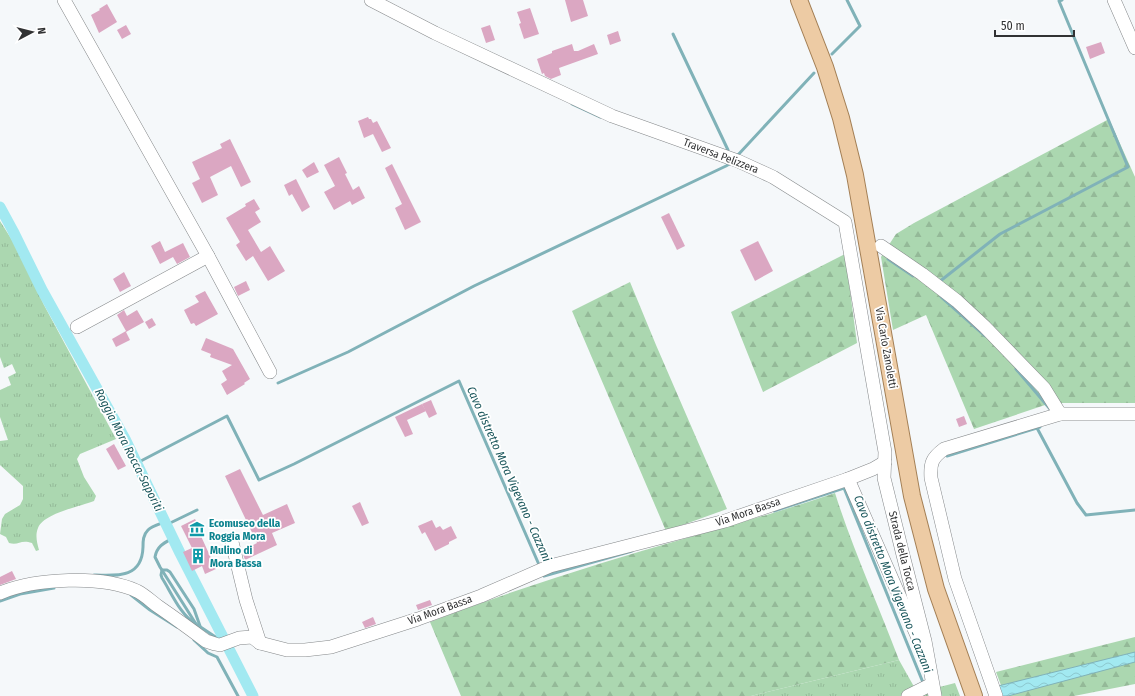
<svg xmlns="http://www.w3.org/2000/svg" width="1135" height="696" font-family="'Fira Sans Condensed',sans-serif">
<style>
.grass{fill:url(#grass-tufts)}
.forest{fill:url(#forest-firs)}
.water{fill:url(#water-waves);stroke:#80b2b8}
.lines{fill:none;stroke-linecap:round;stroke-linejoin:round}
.stream{stroke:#80b2b8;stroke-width:3}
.canal{stroke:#a2e9f1;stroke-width:11}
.building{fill:#dba7c2}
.minor-casing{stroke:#85888a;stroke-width:14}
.major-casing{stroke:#a37f55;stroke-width:18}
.minor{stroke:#fff;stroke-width:13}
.major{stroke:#edcba4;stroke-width:16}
.labels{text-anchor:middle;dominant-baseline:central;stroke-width:3.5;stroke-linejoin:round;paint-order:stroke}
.street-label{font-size:11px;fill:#313233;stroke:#fff}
.culture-label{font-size:11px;font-weight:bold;fill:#0d838f;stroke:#fff;text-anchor:start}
.water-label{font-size:12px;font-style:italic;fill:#1a565b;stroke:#fff}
</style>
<defs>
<pattern id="grass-tufts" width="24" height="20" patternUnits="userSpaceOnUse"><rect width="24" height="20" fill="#abd7b0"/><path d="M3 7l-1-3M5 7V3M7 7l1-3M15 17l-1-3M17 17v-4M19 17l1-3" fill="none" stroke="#94b998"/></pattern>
<pattern id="forest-firs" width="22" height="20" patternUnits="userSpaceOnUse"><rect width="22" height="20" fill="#abd7b0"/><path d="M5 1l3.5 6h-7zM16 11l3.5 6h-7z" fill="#94b998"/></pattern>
<pattern id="water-waves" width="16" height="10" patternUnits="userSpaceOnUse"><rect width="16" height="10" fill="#a2e9f1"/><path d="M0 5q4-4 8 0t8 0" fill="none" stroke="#8cc8cf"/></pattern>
</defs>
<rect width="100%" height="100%" fill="#f5f8fa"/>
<g class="grass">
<path d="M0,221L17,248L44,305L116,439L80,454L77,459L84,477L96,496L94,501C79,507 44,513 38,528C35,535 37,543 39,550L36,551L32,543C20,539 19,546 9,543L6,537L0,534L2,519L5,514L20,505L23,499V486L0,465V441L8,440L0,417V390L11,385L8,377L16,373L12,364L4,368L0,357Z"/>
<path d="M899,660L917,692L928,690L955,683L960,696H751Z"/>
</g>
<g class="forest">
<path d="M1109,119L1135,177V403H1063L1045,405L974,429L926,315L893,330L881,257L896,234L914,223Z"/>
<path d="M845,254L857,343L763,392L731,312Z"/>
<path d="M630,282L656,345L727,509L666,531L572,311Z"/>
<path d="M835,493C853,550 878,604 899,660L751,696H461L430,622C487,600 544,581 602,563C680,539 759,519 835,493Z"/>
<path d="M1135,637V684L1074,696H1005L996,672Z"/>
</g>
<path class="water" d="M1135,652V662L1008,696H1001L998,686Z"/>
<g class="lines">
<g class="stream">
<path d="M673,34L728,150L727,152"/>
<path d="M832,54L860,26L847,0"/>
<path d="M572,104L600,117"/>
<path d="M737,156L814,73"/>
<path d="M888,259L913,276"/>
<path d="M939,282L1000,234L1128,167L1059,1L1062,0"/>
<path d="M941,297L985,336"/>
<path d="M1016,369L1050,409"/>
<path d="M278,383L348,352L474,286L726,166L731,163"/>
<path d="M1037,428L1077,503L1086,515L1135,510"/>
<path d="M947,456L1040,427"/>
<path d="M137,463L227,416L259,480L294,464L459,381L540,567"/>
<path d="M774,511L844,488L924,685"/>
<path d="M166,525L197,510"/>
<path d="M173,538C164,543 157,546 155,557L160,567L196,624L217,638H224"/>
<path d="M543,574L544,576L632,551"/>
<path d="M92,576L94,575C118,576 142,578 143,547C143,541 143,535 148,530C152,526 160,524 165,522"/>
<path d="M131,595L150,610L177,627"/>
<path d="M0,601L20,594L54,588"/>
<path d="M195,623C181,616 171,592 162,578L161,575L162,570H167L170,572L194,609L200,626"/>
<path d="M194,640L208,653L217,657L238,696"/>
</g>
<path class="canal" d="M0,207L13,231L42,290L125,439L180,553L253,696"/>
</g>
<g class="building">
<path d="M565,0H583L588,16L571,22Z"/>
<path d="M107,4L117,22L99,33L91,15L100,10L99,9Z"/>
<path d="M530,8L539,34L524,39L519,24L521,23L517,12Z"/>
<path d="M126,25L131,34L122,39L117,30Z"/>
<path d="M490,25L495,40L486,43L481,28Z"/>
<path d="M618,31L621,41L610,45L607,35Z"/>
<path d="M1101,42L1105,53L1090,59L1086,47Z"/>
<path d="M572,44L574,51H578L594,44L598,54L559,68L561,75L551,79L545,76L544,73L542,74L537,59L552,53V51Z"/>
<path d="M368,117L369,119H371L373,123L377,121L391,148L382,152L373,134L364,138L358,121Z"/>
<path d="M230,139L251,182L241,187L231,166L210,177L218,195L202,203L192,183L200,179L192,162L222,148L220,144Z"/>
<path d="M339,157L347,173L345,174L353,190L359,186L365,198L352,205L350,201L334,210L324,192L335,186L324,165Z"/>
<path d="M314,162L319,172L307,178L302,170Z"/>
<path d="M392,164L421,222L405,230L395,208L402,204L385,168Z"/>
<path d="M296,179L310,207L302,212L292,194L289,196L284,185Z"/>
<path d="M254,199L260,209L255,212L261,222L248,230L261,252L270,246L285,271L268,281L253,256L246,261L236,245L240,242L226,218L246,206L245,204Z"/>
<path d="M669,213L685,246L677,250L661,217Z"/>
<path d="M160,241L165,252L183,243L190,257L177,264L173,257L160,264L151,246Z"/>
<path d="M758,241L773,271L755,281L740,250Z"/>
<path d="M124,272L131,286L120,292L113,279Z"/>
<path d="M246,281L250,290L238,296L234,287Z"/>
<path d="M205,291L218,314L196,326L194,323L191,324L184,310L199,302L195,296Z"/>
<path d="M124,310L127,316L137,310L144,322L126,332L130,340L116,347L112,339L126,331L117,315Z"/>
<path d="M152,318L156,325L149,329L145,322Z"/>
<path d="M206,338L233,349L250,379L244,383L245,384L227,395L221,384L227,380L222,371L232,365L210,357L211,354L201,350Z"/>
<path d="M431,400L437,414L429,418L422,404Z"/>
<path d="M422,404L426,411L407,420L413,434L405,437L395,417Z"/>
<path d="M964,416L967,424L959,427L956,419Z"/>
<path d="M114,444L126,466L118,470L106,449Z"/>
<path d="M240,469L263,515L287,504L295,523L272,533L277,545L245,560L242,551L257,543L225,476Z"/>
<path d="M360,502L369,523L362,526L352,506Z"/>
<path d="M195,519L202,532L200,534L216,569L205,574L202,566L192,571L183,552L192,548L181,526Z"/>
<path d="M432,520L436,528L440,526L443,530L451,526L457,538L449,542V544L435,551L425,532L422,534L418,526Z"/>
<path d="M12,571L16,579L0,585V577Z"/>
<path d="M430,600L432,605L418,610L416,605Z"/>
<path d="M373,617L376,624L365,628L362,622Z"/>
</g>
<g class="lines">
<g class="minor-casing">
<g id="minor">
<path d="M64,0L208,256L270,372"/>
<path d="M371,0L435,33L612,116L738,161L773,177L845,222L885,452L884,478L903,555L925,641L935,696"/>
<path d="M1114,0L1135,48"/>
<path d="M881,246L922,274L957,301L985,327L1044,388L1060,414"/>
<path d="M77,327L208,256"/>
<path d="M848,479L918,638"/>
<path d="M232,542L246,600L260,643"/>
<path d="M0,593C35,578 102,575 137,591C145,595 152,602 159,607C175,618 190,629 206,641L215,644L220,645L239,638L252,637L260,643L287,650H305L331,647L418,619L481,596L550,566L725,521L848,479L873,469L885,462"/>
<path d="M908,696L932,684"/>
<path d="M996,696L955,579L931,478C930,463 932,458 944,449L1060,414H1135"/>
</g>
</g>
<g class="major-casing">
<path id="major" d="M799,0L825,67L841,118L855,175L912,496L936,589L974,696"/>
</g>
<use href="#minor" class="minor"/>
<use href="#major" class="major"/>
</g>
<defs>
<g id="museum-bare" transform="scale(1.2)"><path d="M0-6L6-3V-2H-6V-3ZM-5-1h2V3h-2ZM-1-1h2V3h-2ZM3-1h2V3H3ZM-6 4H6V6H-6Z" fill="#0f9aa8" stroke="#fff" stroke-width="2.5" paint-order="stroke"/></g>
<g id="building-bare" transform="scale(1.2)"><path d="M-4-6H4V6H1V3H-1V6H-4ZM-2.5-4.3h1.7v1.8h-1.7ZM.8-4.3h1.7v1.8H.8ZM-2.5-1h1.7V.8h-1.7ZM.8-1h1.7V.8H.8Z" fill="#0f9aa8" stroke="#fff" stroke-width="2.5" paint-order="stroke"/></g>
</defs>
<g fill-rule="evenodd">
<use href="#museum-bare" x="197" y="529"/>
<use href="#building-bare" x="198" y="556"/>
</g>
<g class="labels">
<g class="street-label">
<text transform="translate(721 156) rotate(21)">Traversa Pelizzera</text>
<text transform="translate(886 348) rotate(80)">Via Carlo Zanoletti</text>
<text transform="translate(748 512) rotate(-19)">Via Mora Bassa</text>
<text transform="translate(902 551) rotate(76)">Strada della Tocca</text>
<text transform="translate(440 610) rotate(-20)">Via Mora Bassa</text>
</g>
<g class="culture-label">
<text x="209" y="523">Ecomuseo della<tspan x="209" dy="13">Roggia Mora</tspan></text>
<text x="210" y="550">Mulino di<tspan x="210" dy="13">Mora Bassa</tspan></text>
</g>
<g class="water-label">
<text transform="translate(129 450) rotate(63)">Roggia Mora Rocca-Saporiti</text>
<text transform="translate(509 474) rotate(66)">Cavo distretto Mora Vigevano - Cazzani</text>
<text transform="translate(893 584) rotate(68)">Cavo distretto Mora Vigevano - Cazzani</text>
</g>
</g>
<g transform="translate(32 32) rotate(83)" stroke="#ffffff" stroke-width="3" paint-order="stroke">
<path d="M0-3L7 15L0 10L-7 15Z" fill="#313233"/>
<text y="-6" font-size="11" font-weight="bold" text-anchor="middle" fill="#313233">N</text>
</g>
<path d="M995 30v6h79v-6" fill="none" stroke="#313233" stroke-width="2"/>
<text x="1001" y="30" font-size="12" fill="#313233" stroke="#ffffff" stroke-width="3" paint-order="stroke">50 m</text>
</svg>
